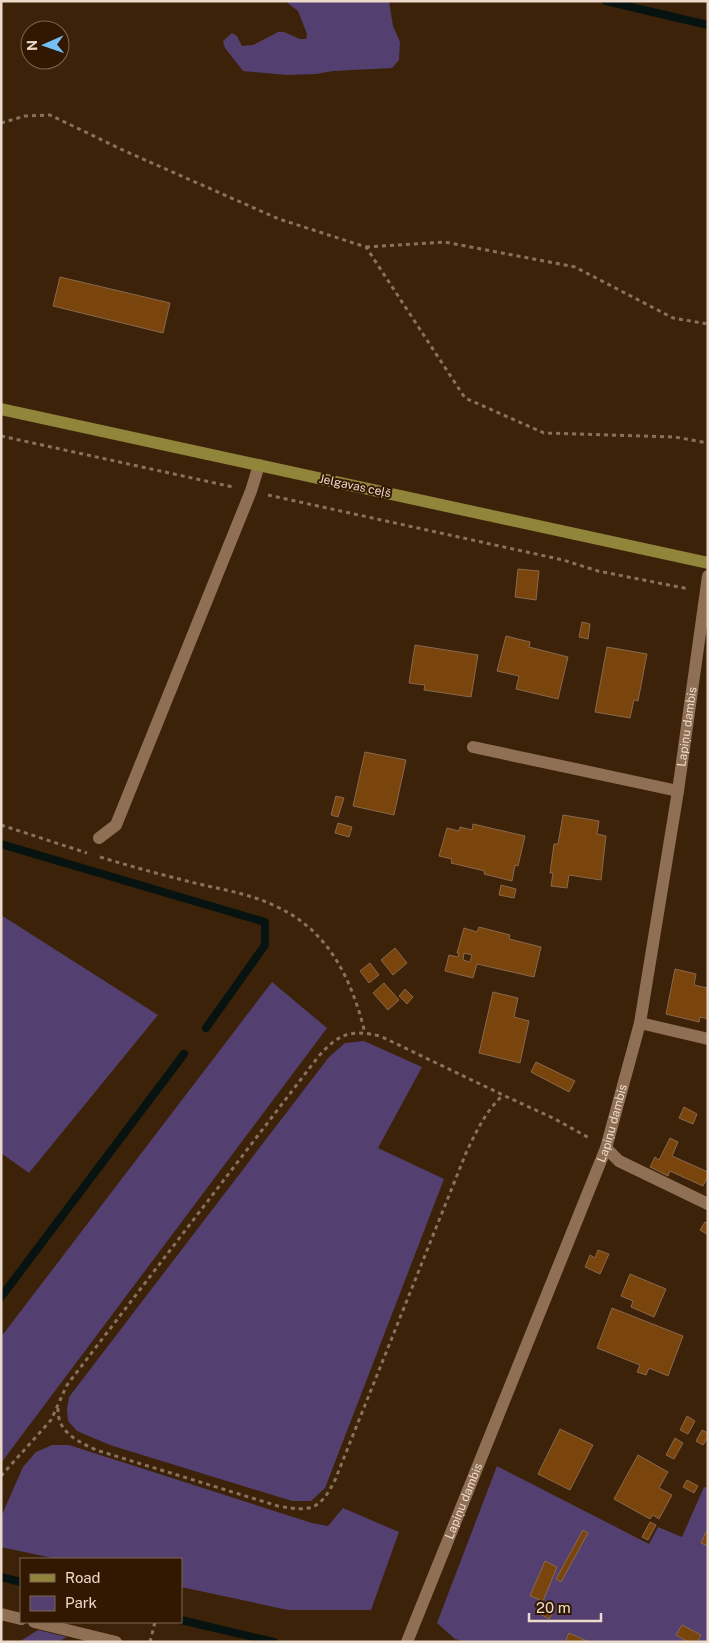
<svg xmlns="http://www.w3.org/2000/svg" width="709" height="1643" font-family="'Public Sans',sans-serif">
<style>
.green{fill:#534071}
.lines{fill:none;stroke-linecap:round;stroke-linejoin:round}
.stream{stroke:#061310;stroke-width:8}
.building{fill:#7a450d;stroke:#88684e;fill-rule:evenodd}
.path{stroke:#89725d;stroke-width:3;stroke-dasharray:4 4;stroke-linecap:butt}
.lane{stroke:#907055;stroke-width:12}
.street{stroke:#907055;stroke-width:12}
.secondary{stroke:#91843b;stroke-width:12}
.labels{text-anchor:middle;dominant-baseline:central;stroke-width:4;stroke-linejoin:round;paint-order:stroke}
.street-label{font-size:12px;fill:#ecdacb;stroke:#321800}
</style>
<rect width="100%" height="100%" fill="#3c2208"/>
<g class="green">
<path d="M285,1H389L393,26L400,42L399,60L392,68L333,71L316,74L287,75L243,71L225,48L223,41L232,33L237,36L242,46L253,45L278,32H284L300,39H306L307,34L298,11Z"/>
<path d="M1,915L158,1015L29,1173L1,1153Z"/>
<path d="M272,982L327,1028L1,1463V1337Z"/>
<path d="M364,1041L422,1067L378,1148L444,1179L325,1488L311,1501H292L110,1445L77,1431L68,1421L67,1409L69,1397L329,1057L345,1043Z"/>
<path d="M52,1445H69L312,1523L328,1526L343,1508L399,1532L371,1610H288L181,1587V1559H57L1,1547V1517L23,1467L36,1452Z"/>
<path d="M497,1466L649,1544L658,1527L682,1537L704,1487L708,1488V1642H466L455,1639L437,1623Z"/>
<path d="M38,1630L67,1637L58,1642H19Z"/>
</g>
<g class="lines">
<g class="stream">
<path d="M606,1L708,25"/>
<path d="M1,844L265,922V945L206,1028"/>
<path d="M1,1297L184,1054"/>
<path d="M1,1577L21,1582"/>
<path d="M181,1620L274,1642"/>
</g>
</g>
<g class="building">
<path d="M60,277L170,303L163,333L53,306Z"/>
<path d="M518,569L539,571L536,600L515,597Z"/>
<path d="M582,622L590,624L588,639L579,637Z"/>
<path d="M506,636L530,642L529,647L568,657L558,699L516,689L519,676L497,671Z"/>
<path d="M415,645L478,655L471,697L424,690L425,685L409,683Z"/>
<path d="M607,647L647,654L638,701L634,700L630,718L595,712Z"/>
<path d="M365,752L406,760L394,815L353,806Z"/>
<path d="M336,796L344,798L338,817L331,815Z"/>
<path d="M563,815L599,821L597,834L606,836L601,880L569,875L567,888L551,886L553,873H550L554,844H558Z"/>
<path d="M338,823L352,827L349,837L335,833Z"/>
<path d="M473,824L525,836L518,866L515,865L512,881L484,874L485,871L451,863L452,859L439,856L447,828L459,831L460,827L472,830Z"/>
<path d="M501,885L516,889L514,898L499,895Z"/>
<path d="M479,927L510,935L509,939L541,947L534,977L477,964L473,978L445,971L449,955L458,957L459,953H457L464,928L477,932ZM464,953L472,955L470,962L463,960Z"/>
<path d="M395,948L407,963L393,975L381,960Z"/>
<path d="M370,963L379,975L369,983L360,971Z"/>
<path d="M675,969L696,974L694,985L707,988L708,1019L700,1017L699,1022L666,1014Z"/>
<path d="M384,983L399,1000L388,1010L373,993Z"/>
<path d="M405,989L413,997L407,1004L399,996Z"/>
<path d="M493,992L518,998L514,1017L529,1021L520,1063L479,1053Z"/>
<path d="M536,1062L575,1081L569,1092L531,1072Z"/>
<path d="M684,1107L697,1114L693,1124L679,1118Z"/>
<path d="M670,1138L678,1142L672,1156L708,1172V1176L703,1186L670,1171L668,1176L650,1167L655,1157L659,1160Z"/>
<path d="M705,1222L708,1223V1235L700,1230Z"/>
<path d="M598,1250L609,1254L600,1274L585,1267L590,1255L595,1258Z"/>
<path d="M630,1274L666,1289L654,1317L631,1307L633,1301L621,1296Z"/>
<path d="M612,1308L683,1336L668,1376L649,1368L646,1375L637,1372L640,1365L597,1348Z"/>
<path d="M687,1416L695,1421L688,1434L680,1430Z"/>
<path d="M560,1429L593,1445L570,1490L538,1474Z"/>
<path d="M702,1430L708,1433V1437L703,1445L696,1441Z"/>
<path d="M675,1438L683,1443L674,1459L666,1455Z"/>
<path d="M638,1455L668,1472L659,1488L672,1495L659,1519L653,1515L650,1519L614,1499Z"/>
<path d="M687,1480L698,1486L694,1493L683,1487Z"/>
<path d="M650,1522L656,1525L648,1540L642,1537Z"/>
<path d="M583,1530L588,1533L561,1582L556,1579Z"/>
<path d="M706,1532L708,1533V1546L701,1543Z"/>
<path d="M545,1561L557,1567L543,1601L530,1596Z"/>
<path d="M540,1603L554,1611L549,1619L535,1611Z"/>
<path d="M682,1625L701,1635L697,1642H688L676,1635Z"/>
<path d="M569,1633L589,1642H565Z"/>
</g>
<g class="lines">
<g class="path">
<path d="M1,123L25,116L50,115L127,152L279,219L366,247L465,398L544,433L675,437L708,443"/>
<path d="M366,247L445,242L575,267L673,318L708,324"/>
<path d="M1,436L233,487"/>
<path d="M268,495L563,560L598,571L689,589"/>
<path d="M1,825L87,853"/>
<path d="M100,857C133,867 166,876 199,884C224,890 250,894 273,905C328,929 351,977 365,1033"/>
<path d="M58,1408C57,1432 77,1441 96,1450L278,1506C311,1512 320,1510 335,1480L466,1153C476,1132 485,1112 503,1095"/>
<path d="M1,1476L51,1420L67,1385L318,1057C338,1034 350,1029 380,1036L503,1095L555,1119L591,1139"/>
<path d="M150,1642L155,1622"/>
</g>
<g class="lane">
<path d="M99,838L116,825L251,491L259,465"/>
<path d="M640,1023L708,1039"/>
</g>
<g class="street">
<path d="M473,747L678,791"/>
<path d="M606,1148L619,1161L708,1204"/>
<path d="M1,1614L21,1619"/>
<path d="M34,1622L116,1642"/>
<path id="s1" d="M407,1642L606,1148L640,1023L678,791L708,576"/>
</g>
<path class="secondary" d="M1,409L708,563"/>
</g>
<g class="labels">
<g class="street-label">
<text transform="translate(355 486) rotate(12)">Jelgavas ceļš</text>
<text stroke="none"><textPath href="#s1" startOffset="962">Lapiņu dambis</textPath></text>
<text stroke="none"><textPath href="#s1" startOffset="558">Lapiņu dambis</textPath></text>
<text stroke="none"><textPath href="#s1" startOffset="152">Lapiņu dambis</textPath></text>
</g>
</g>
<rect width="709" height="1643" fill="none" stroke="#ecdacb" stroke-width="5"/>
<rect x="20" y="1558" width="162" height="65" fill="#321800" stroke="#7c6651"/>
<rect x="30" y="1574" width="25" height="8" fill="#91843b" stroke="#7c6651"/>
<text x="65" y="1583" font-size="15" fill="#ecdacb">Road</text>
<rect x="30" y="1596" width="25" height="15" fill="#534071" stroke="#7c6651"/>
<text x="65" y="1608" font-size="15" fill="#ecdacb">Park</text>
<g transform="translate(45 45) rotate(268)"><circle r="24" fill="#321800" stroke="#7c6651"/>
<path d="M0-4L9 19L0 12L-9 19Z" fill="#74c0f6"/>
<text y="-8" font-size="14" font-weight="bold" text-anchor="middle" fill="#ecdacb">N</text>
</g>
<path d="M529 1613v8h72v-8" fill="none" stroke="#ecdacb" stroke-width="2.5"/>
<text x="536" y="1613" font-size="15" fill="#ecdacb" stroke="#321800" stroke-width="4" paint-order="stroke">20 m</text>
</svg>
